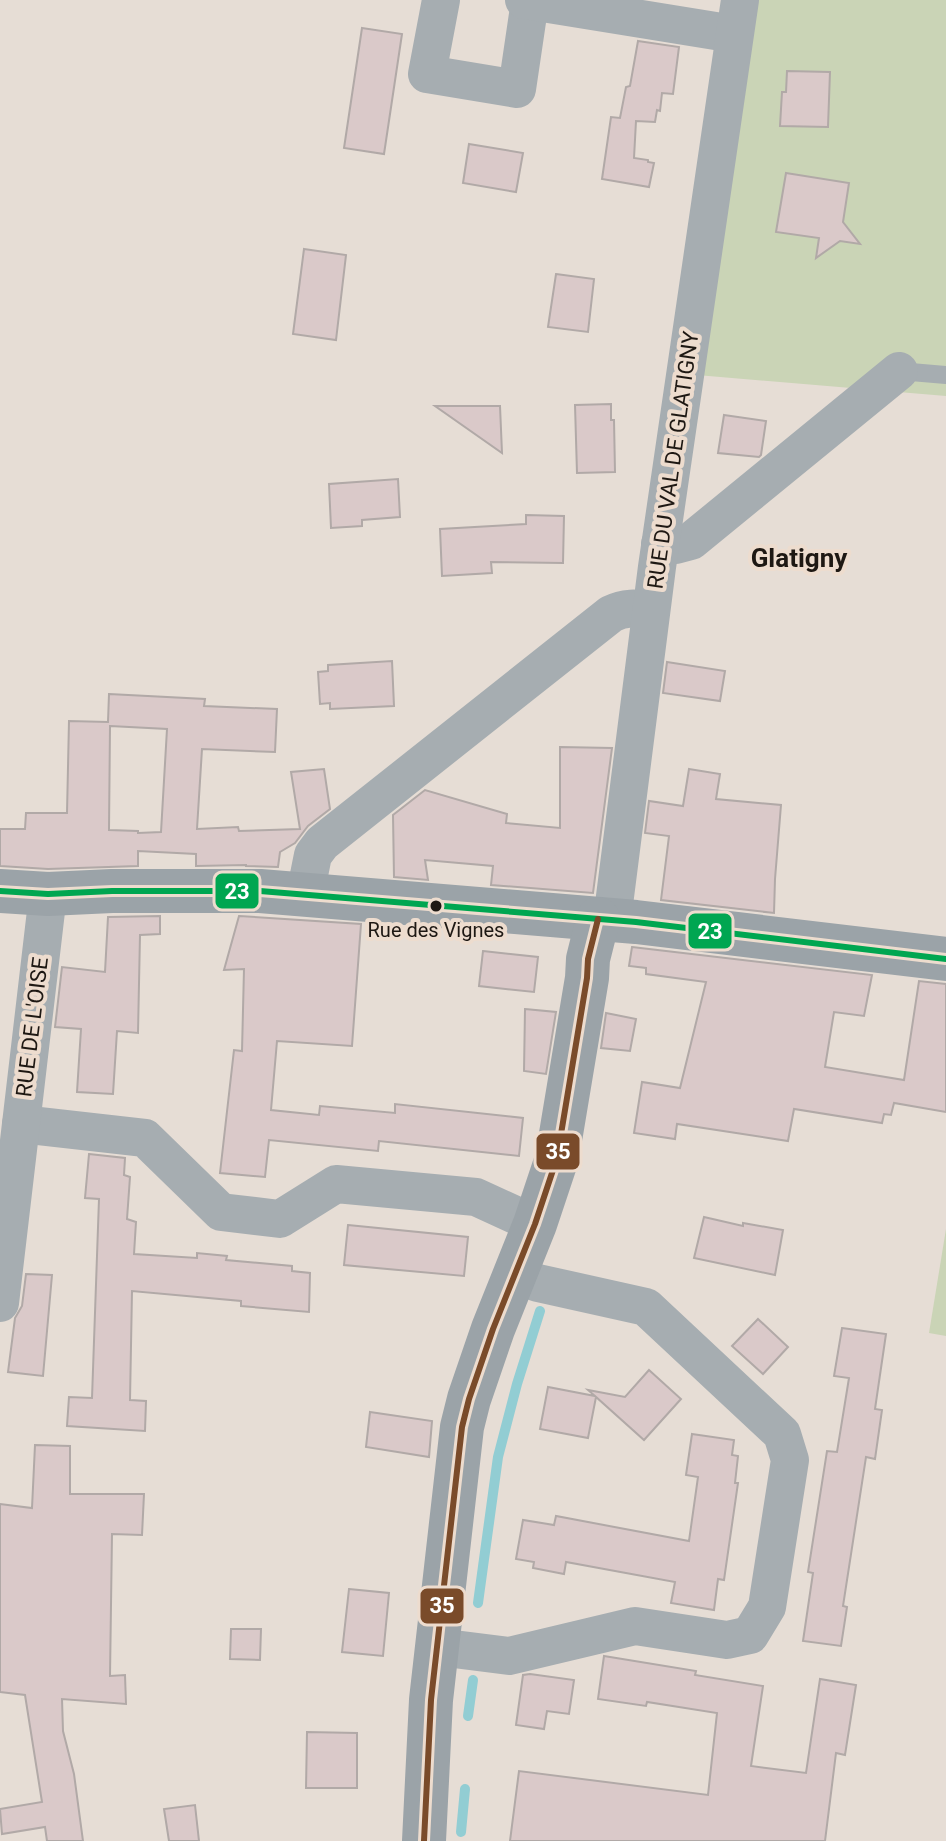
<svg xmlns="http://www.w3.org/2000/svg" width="946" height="1841" font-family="Roboto,sans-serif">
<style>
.green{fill:#cad4b6}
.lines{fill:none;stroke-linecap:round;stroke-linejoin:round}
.stream{stroke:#92cdd3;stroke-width:10}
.building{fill:#dac9c9;stroke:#b1a9a7;stroke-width:2;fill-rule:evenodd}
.lane{stroke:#a6adb1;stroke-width:18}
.street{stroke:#a6adb1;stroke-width:38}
.secondary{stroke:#9ba3a8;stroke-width:44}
.bus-1-casing{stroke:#eddcce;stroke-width:12}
.bus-2-casing{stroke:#eddcce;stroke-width:12}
.bus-1{stroke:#00a651;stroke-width:6}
.bus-2{stroke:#7a4b2a;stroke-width:6}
.bus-dot{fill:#1e1813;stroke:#eddcce;stroke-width:3}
.labels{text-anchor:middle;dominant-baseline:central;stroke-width:8;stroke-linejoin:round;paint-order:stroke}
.bus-label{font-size:20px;fill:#1e1813;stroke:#eddcce}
.street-label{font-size:22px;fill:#1e1813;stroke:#eddcce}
.quarter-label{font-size:26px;font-weight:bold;fill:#1e1813;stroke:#eddcce}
.line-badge{stroke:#eddcce;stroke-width:3}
.badge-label{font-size:22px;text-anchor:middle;font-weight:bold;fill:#fff}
</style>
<rect width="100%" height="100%" fill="#e6ddd5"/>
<g class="green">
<path d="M742,0H946V396L685,374Z"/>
<path d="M946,1229V1336L929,1333Z"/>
</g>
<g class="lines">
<g class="stream">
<path d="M478,1603L498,1457L517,1384L540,1311"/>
<path d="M468,1716L473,1680"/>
<path d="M461,1832L465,1789"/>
</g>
</g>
<g class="building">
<path d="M362,28L402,34L384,154L344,148Z"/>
<path d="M638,41L679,47L673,94L662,93L660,111L657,110L655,122L636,121L634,158L648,160V162L654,163L649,187L602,179L611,117L620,118L626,87L630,86Z"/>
<path d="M787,71L830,72L828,127L780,126L782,92H786Z"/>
<path d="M469,144L523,153L516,192L463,183Z"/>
<path d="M786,173L849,183L843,222L860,244L840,241L816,258L819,238L776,232Z"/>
<path d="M304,249L346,255L336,340L293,334Z"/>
<path d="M556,274L594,279L588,332L548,327Z"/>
<path d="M611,404V420H614L615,472L577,473L575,405Z"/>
<path d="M435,406H500L502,453Z"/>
<path d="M724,415L766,421L761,455L759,457L718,453Z"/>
<path d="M398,479L400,517L362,520V526L331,528L329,484Z"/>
<path d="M526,515L564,516L563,563L491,562L492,573L442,576L440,529L526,524Z"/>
<path d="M392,661L394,706L330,709V703L320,704L318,672L328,671V665Z"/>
<path d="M667,662L725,671L720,701L663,693Z"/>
<path d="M109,694L205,699L204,706L277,709L275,752L202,749L197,829L238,827L239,831L300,829L291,772L324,769L330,809L308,826L295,843L280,852L278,867L246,866V865L196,866V854L138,851V866L48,869L0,866V829H25L26,813H67L69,721L108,722ZM110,726L167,729L161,832L138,833V831L109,830Z"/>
<path d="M560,747L612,748L593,893L491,885L493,866L425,860L428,880L394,877L393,815L425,790L507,814L506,823L560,828Z"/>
<path d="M689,769L720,774L716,799L781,805L775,879L774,913L661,900L669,836L645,833L649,801L683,806Z"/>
<path d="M160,916V934L140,935L138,1033L117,1031L113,1094L77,1092L81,1029L55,1027L62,967L105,972L108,917Z"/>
<path d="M239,916L361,924L352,1046L277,1041L271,1110L319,1115L320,1106L395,1113V1104L523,1118L519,1156L379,1141L378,1151L269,1140L265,1177L220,1173L234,1050L242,1051L244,969L224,970Z"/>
<path d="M632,947L872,975L864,1016L834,1012L825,1067L904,1080L919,981L946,984V1112L894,1103L891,1115L884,1114L882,1123L794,1109L788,1141L677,1124L675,1139L634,1133L642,1082L680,1088L706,982L646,974V968L629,966Z"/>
<path d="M483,951L538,957L534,992L479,986Z"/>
<path d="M525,1009L556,1012L546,1074L524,1071Z"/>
<path d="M606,1013L636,1019L630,1051L601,1048Z"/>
<path d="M89,1154L125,1158L124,1175L130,1177L127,1219L136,1222L134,1254L197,1258V1253L227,1256L226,1260L292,1266V1271L310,1273L309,1312L241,1306V1301L132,1291L130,1400L146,1401L145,1431L67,1426L69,1397L92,1398L99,1199L85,1198Z"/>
<path d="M704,1217L743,1226V1223L783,1230L775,1275L694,1258Z"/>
<path d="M348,1225L468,1237L464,1276L344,1265Z"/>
<path d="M26,1274L52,1275L43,1376L8,1372L15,1318L22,1306Z"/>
<path d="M758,1319L788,1347L763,1374L732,1346Z"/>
<path d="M842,1328L886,1334L875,1409L882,1410L875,1459L866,1457L843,1606L847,1607L841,1646L803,1641L813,1573L808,1572L827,1451L837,1452L849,1378L834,1376Z"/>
<path d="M649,1370L681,1399L644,1440L596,1397L588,1438L540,1429L548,1387L595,1396L588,1390L625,1397Z"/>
<path d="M370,1412L432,1421L429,1457L366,1447Z"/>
<path d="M692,1434L734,1440L732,1455L738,1456L735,1483H738L724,1580L718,1579L714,1610L671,1603L675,1582L566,1562L564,1574L533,1568L534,1562L516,1559L523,1520L554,1525L556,1516L689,1541L698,1477L686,1475Z"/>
<path d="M35,1445L70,1446V1494H144L142,1535L112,1534L110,1676L125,1675L126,1704L62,1699L63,1731L74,1774L83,1841H47L45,1827L2,1834L0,1809L42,1802L25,1695L0,1692V1504L32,1508Z"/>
<path d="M349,1589L389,1593L383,1656L342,1652Z"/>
<path d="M231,1629H261L260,1660L230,1659Z"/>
<path d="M604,1656L696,1671L695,1675L763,1686L751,1766L806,1773L820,1679L856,1685L845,1755L836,1753L825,1841H510L519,1771L708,1795L717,1713L647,1702L646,1706L598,1699Z"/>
<path d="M530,1674L574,1680L569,1714L547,1711L544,1729L516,1725L523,1675Z"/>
<path d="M307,1732L357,1733V1788H306Z"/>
<path d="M195,1805L199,1841H169L164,1809Z"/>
</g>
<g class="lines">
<path class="lane" d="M899,371L946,375"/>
<g class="street">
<path d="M441,0L427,74L517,89L530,1"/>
<path d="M524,0L734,34"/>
<path d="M660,544L676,545L691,541L899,371"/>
<path d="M305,895L313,855L322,843L611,614C625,607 636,608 651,610"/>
<path d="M612,920L657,567L740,0"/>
<path d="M21,1124L145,1138L221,1212L280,1219L336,1184L476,1197L535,1224"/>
<path d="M0,1303L48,894"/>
<path d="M438,1647L509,1656L635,1626L727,1640L750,1635L767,1607L790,1460L782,1434L646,1307L538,1283L514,1275"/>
</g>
<g class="secondary">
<path d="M0,891L48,894L112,891H260L636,922L946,959"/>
<path d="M424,1841L431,1700L462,1427L469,1399L493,1329L535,1224L557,1158L587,978L588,959L598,919"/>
</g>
<g class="bus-1-casing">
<path id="bus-1" d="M0,891L48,894L112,891H260L636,922L946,959"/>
</g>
<g class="bus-2-casing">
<path id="bus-2" d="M424,1841L431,1700L462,1427L469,1399L493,1329L535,1224L557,1158L587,978L588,959L598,919"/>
</g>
<use href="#bus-1" class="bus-1"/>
<use href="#bus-2" class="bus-2"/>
</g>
<circle class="bus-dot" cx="436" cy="906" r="7"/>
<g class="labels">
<g class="bus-label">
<text x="436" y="930">Rue des Vignes</text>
</g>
<g class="street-label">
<text transform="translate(673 460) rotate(-82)">RUE DU VAL DE GLATIGNY</text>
<text transform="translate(32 1027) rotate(-83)">RUE DE L'OISE</text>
</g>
<g class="quarter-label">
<text x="799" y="558">Glatigny</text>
</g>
</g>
<g class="line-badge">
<rect x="214" y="872" width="46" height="38" rx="8" fill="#00a651"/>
<rect x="687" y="912" width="46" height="38" rx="8" fill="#00a651"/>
<rect x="535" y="1132" width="46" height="39" rx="8" fill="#7a4b2a"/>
<rect x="419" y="1587" width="46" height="38" rx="8" fill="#7a4b2a"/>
</g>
<g class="badge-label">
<text x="237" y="899">23</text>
<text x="710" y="939">23</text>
<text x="558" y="1159">35</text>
<text x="442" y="1613">35</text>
</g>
</svg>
